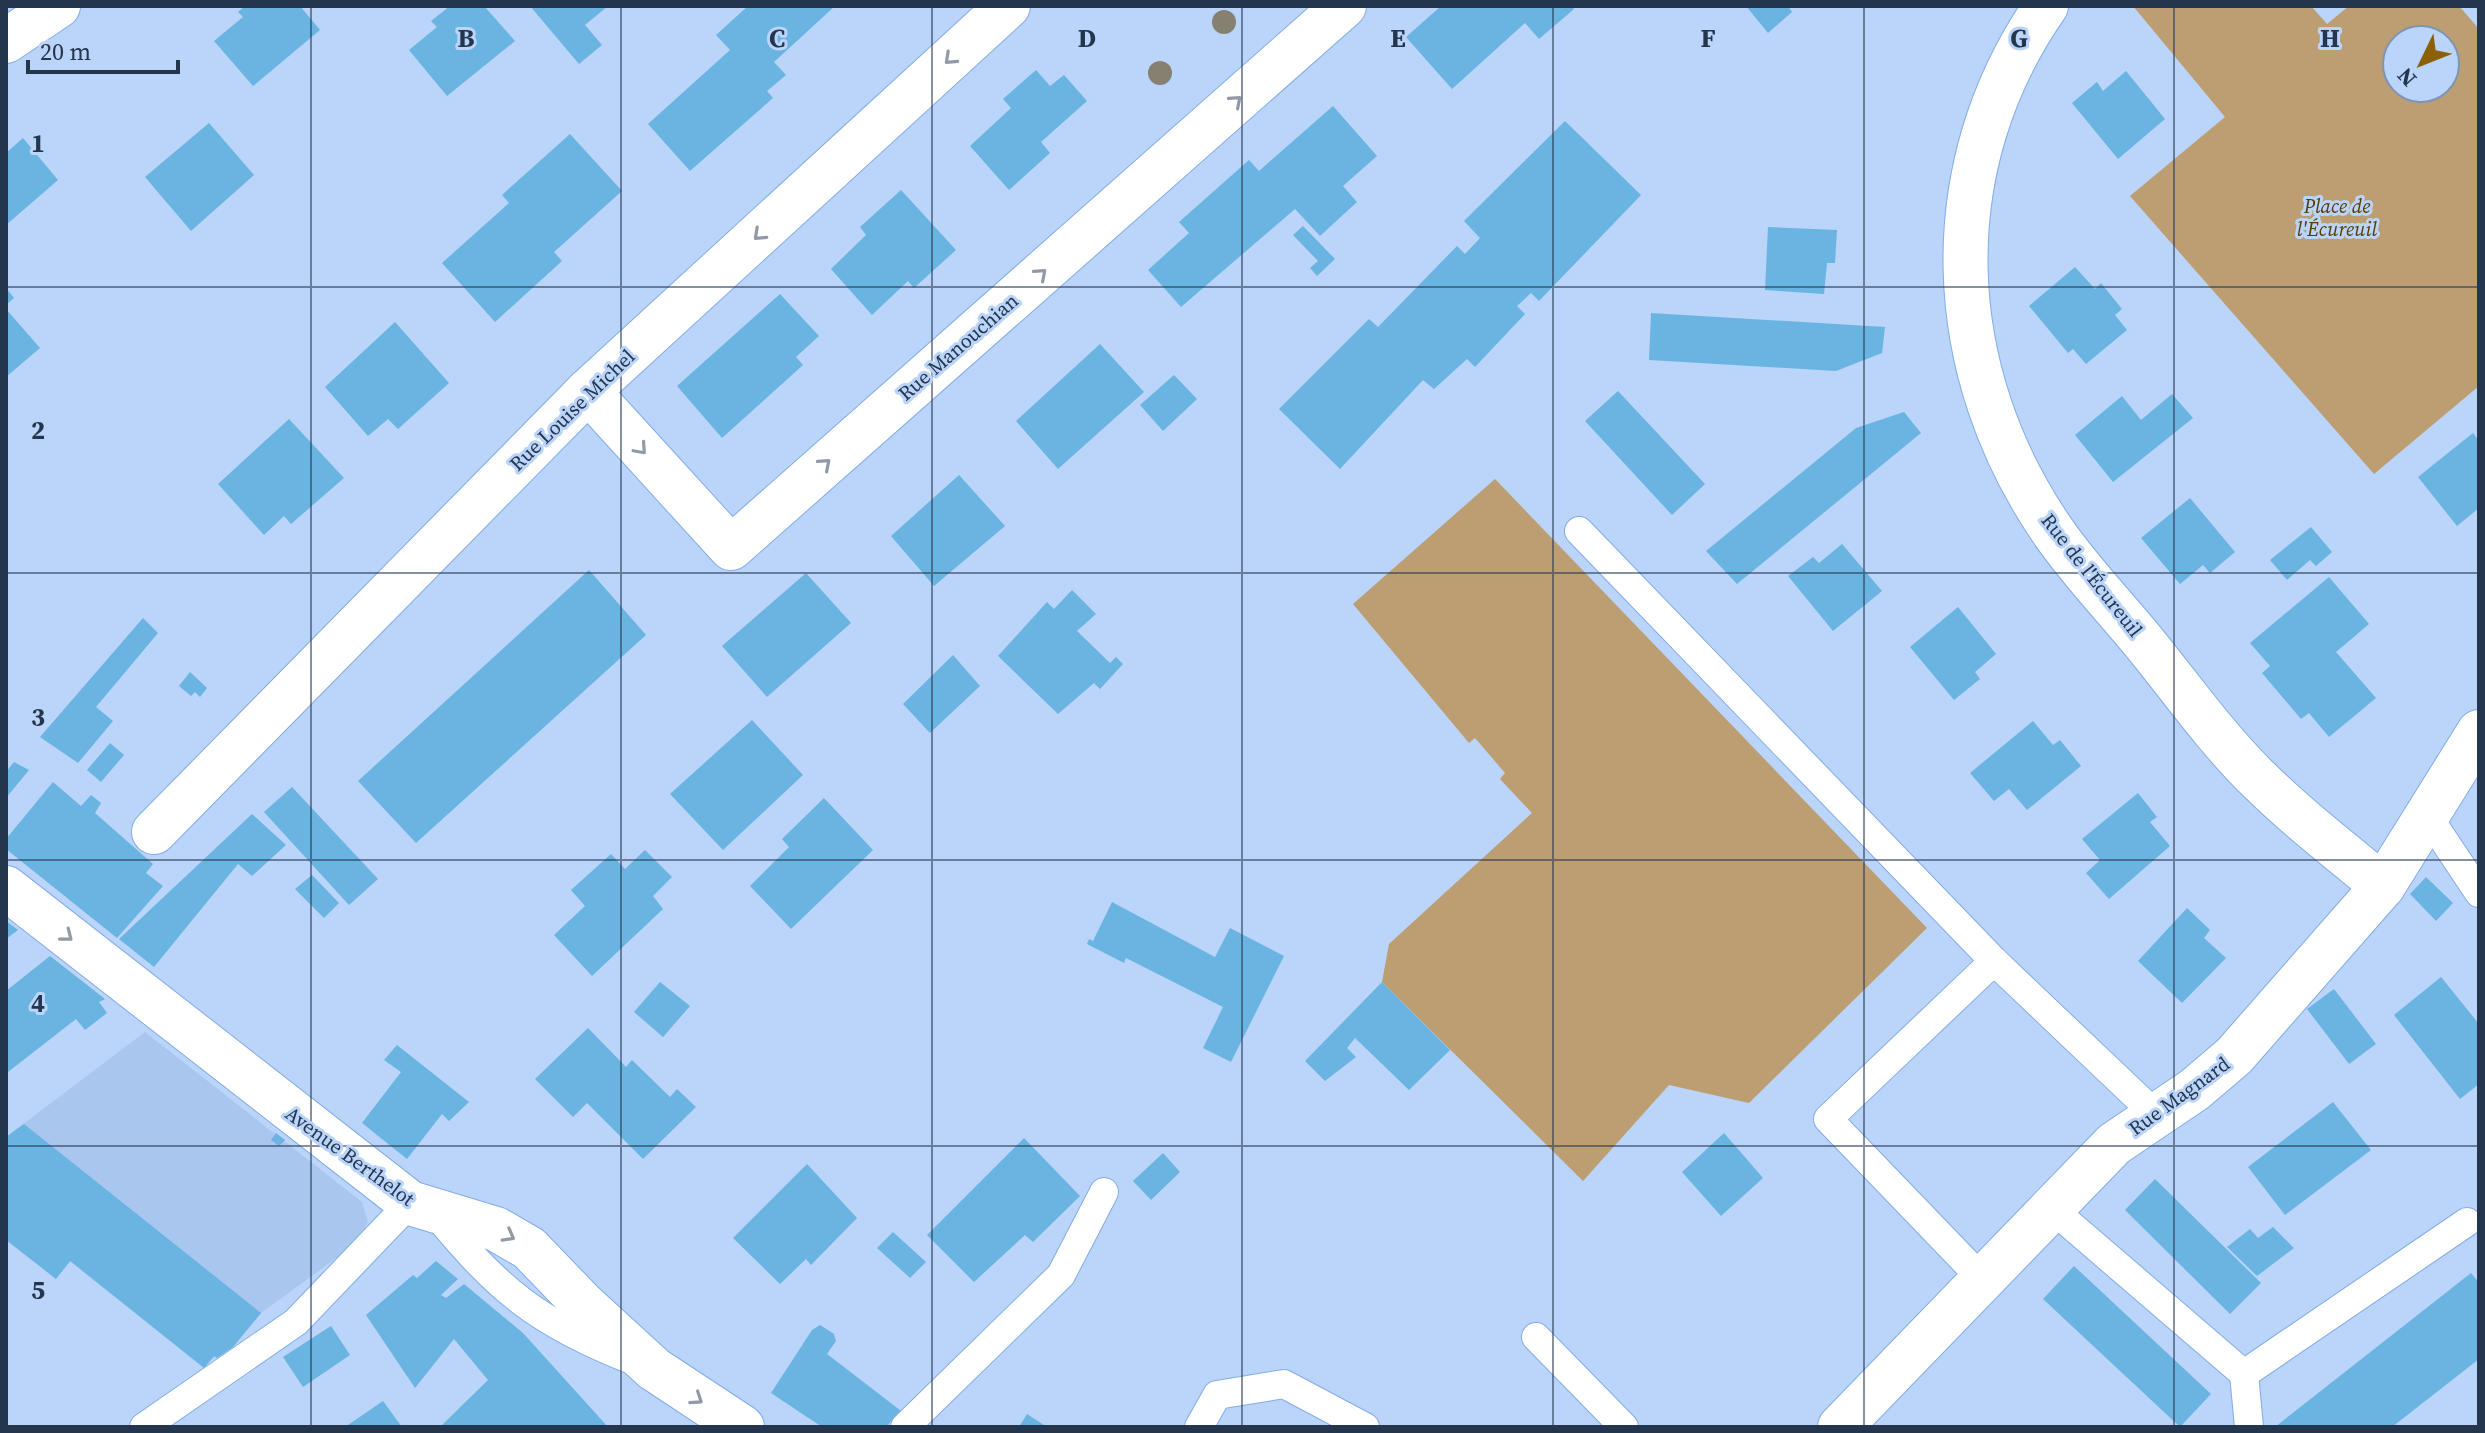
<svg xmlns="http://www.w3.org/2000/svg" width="2485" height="1433" font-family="'Source Serif 4',serif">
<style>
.built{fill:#a9c6ee}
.green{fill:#bc9e72;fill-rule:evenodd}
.building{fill:#6ab4e2}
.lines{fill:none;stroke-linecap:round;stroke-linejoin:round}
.service-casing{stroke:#82ace9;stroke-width:30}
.minor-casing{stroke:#82ace9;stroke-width:46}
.tertiary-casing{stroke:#82ace9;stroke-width:46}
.secondary-casing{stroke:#82ace9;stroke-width:46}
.service{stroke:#fff;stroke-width:28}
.minor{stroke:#fff;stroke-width:44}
.tertiary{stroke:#fff;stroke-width:44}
.secondary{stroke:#fff;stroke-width:44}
.tree{fill:#858070}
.oneway{stroke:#929aa6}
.grid{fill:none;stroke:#24354e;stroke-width:2;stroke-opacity:0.55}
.labels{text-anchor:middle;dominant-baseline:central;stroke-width:6;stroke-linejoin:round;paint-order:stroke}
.park-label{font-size:20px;font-style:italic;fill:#593b00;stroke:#bad4fa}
.street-label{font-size:20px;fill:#24354e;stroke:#bad4fa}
.grid-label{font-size:26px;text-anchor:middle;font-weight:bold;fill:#24354e;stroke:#bad4fa;stroke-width:6;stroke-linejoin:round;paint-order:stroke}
</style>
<rect width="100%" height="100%" fill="#bad4fa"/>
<path class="built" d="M145,1032L362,1202L368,1222L357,1243L261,1313L233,1347L217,1358L214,1357L205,1367L71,1261L56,1279L6,1239V1137Z"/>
<g class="green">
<path d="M2133,6H2311L2327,24L2349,6H2459L2479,29V386L2374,474L2130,196L2225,117ZM2397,40H2445V88H2397Z"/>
<path d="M1495,479L1927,928L1749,1103L1669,1085L1583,1181L1382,982L1389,944L1532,813L1500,779L1505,773L1475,738L1469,743L1353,604Z"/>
</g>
<g class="building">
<path d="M245,6H300L320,30L253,86L214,41L243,17L238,12Z"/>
<path d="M450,6H484L515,41L447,96L409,50L437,27L431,21Z"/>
<path d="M530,6H608L585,25L602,45L579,64Z"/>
<path d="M748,6H835L774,62L786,75L767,91L773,98L690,171L648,124L730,50L716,35Z"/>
<path d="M1441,6H1572L1574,9L1539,39L1525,23L1452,89L1406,37Z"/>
<path d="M1746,6H1788L1792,12L1768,33Z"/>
<path d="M1036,70L1050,86L1064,75L1087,101L1041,142L1050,153L1009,190L970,146L1011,108L1003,99Z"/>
<path d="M2126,71L2165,119L2118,159L2072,103L2097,82L2103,91Z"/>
<path d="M1333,106L1377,156L1343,186L1357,202L1320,236L1295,209L1181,307L1148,270L1189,233L1179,222L1249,160L1259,171Z"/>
<path d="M1565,121L1641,195L1539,301L1531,293L1517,306L1525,314L1475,367L1467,359L1434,389L1423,380L1340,469L1279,409L1369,319L1378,327L1457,246L1465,254L1480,238L1464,221Z"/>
<path d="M209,123L254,175L191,231L145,177Z"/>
<path d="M570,134L622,191L554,252L562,261L495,322L442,263L509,203L502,195Z"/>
<path d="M23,138L58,180L6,225V153Z"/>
<path d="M901,190L956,250L914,288L908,281L872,315L831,269L866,235L860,227Z"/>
<path d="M1303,226L1335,259L1317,276L1310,268L1318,261L1293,235Z"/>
<path d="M1768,227L1837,230L1835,263H1827L1824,294L1765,290Z"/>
<path d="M2075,267L2095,289L2101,283L2122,309L2115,315L2127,330L2086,364L2073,349L2068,353L2029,306Z"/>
<path d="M6,288L14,298L6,305Z"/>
<path d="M780,294L819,336L796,357L803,365L722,438L677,386Z"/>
<path d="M6,309L40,348L6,377Z"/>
<path d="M1651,313L1885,327L1882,353L1836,371L1649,360Z"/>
<path d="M395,322L449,383L398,429L388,419L368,436L325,387Z"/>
<path d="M1100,344L1144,392L1058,469L1016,421Z"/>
<path d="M1174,375L1197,399L1163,431L1140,405Z"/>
<path d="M1618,391L1705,484L1672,515L1585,421Z"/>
<path d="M2172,394L2193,418L2113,482L2075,435L2122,396L2141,420Z"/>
<path d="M1904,412L1921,433L1737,584L1706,551L1856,428Z"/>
<path d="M289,419L344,478L291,524L284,516L264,535L218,484Z"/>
<path d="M2473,433L2479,441V508L2457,526L2418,477Z"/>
<path d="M959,475L1005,526L934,586L891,536Z"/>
<path d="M2190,498L2235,552L2210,573L2203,565L2180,584L2141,538Z"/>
<path d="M2311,527L2332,552L2316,566L2310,560L2287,580L2270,560Z"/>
<path d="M1842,544L1882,591L1833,631L1788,576L1813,557L1819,563Z"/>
<path d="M589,570L646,635L416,843L358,781Z"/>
<path d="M806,573L851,623L767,697L722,646Z"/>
<path d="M2329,577L2369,624L2336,652L2376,698L2329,737L2309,713L2301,719L2262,673L2270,666L2250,643Z"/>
<path d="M1072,590L1096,614L1077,631L1110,663L1116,657L1123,664L1100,689L1094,683L1058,714L998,656L1047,602L1054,609Z"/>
<path d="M1958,607L1996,654L1975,672L1980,679L1954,700L1910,647Z"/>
<path d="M143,618L158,633L96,707L113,721L78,763L40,737Z"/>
<path d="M953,655L980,686L930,733L903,704Z"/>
<path d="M190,672L207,688L200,697L195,692L191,696L179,686Z"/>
<path d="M752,720L803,775L723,850L670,794Z"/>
<path d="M2033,721L2053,745L2060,740L2081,766L2027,810L2009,789L1994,801L1970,773Z"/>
<path d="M110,743L124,755L101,782L87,770Z"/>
<path d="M14,762L29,770L6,798V772Z"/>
<path d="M53,782L81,806L91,795L101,803L95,813L153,864L146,873L163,886L117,938L6,849V839Z"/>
<path d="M292,787L378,879L349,905L264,812Z"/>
<path d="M2138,793L2157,817L2150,822L2170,846L2109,899L2086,873L2100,860L2082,839Z"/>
<path d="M824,798L873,850L791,929L750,886L789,847L782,839Z"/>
<path d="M252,814L286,845L252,876L238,864L154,967L119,939Z"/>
<path d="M645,850L672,877L653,896L663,909L592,976L554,935L585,906L571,890L611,854L625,869Z"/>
<path d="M312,875L339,903L324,918L295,889Z"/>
<path d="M2426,877L2453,903L2436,921L2410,894Z"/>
<path d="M1112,902L1215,957L1230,928L1284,956L1231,1062L1203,1048L1223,1007L1126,958L1124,963L1087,944L1089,939L1093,941Z"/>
<path d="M2187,908L2210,930L2204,938L2226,958L2182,1003L2138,961Z"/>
<path d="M6,921L18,930L6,939Z"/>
<path d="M50,956L105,999L99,1002L107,1013L85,1030L76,1019L8,1072L6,991Z"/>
<path d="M2441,977L2479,1024V1084L2460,1099L2394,1015Z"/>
<path d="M660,982L690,1006L663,1037L634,1012Z"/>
<path d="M1382,982L1450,1050L1409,1090L1355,1038L1347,1048L1356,1057L1325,1081L1305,1061Z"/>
<path d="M2334,989L2376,1044L2349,1064L2307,1009Z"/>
<path d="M588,1028L626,1067L632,1060L670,1097L677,1089L696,1107L643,1159L587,1103L573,1117L535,1079Z"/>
<path d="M397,1045L469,1102L449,1121L442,1114L407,1159L362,1123L401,1072L384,1060Z"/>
<path d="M2333,1102L2371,1150L2285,1215L2248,1167Z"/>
<path d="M24,1124L261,1313L233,1347L217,1358L214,1356L204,1368L70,1261L56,1279L6,1240V1137Z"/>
<path d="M276,1133L285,1140L279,1146L271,1140Z"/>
<path d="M1724,1133L1763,1178L1721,1216L1682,1172Z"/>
<path d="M1024,1138L1080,1196L1033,1242L1025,1235L974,1282L927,1235Z"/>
<path d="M1163,1153L1180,1172L1151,1200L1133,1181Z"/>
<path d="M807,1164L857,1218L811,1265L806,1259L780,1284L733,1238Z"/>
<path d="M2155,1179L2261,1283L2230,1314L2125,1210Z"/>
<path d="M2273,1227L2294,1248L2257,1276L2227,1247L2250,1229L2258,1238Z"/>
<path d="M893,1232L926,1262L910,1278L877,1248Z"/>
<path d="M436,1261L458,1279L441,1295L446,1298L464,1284L523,1333L608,1427H440L488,1380L454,1339L415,1388L366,1315L413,1275L417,1278Z"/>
<path d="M2074,1266L2211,1394L2180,1427L2043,1299Z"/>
<path d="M2471,1273L2479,1283V1359L2392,1427H2275Z"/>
<path d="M820,1325L834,1334L836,1341L827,1354L909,1417L899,1427L891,1421L887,1427H822L771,1393L812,1330Z"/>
<path d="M331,1326L350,1355L303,1387L283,1357Z"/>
<path d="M383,1401L402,1427H349L348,1425Z"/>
<path d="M1027,1414L1047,1427H1019Z"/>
</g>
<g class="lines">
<g class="service-casing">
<g id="service">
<path d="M1579,531L1994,961L2155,1114"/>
<path d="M2427,815L2479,893"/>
<path d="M2051,1208L2244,1374L2467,1222"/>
<path d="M435,1213C498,1290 538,1323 632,1360"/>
<path d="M1984,1281L1828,1119L1994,961"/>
<path d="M1536,1337L1624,1427"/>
<path d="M2244,1374L2249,1427"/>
<path d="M144,1427L296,1322L410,1203"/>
<path d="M905,1427L1061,1275L1104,1192"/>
<path d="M1199,1427L1217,1395L1284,1384L1365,1427"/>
</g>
</g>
<g class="minor-casing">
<g id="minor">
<path d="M2046,6C1933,168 1942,372 2054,533C2081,572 2116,608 2146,645C2181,688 2215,736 2254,775C2294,815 2339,850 2383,886"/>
<path d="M6,41L58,6"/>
<path d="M588,391L731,548L1344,6"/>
<path d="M154,832L588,391L1008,6"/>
</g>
</g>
<g class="tertiary-casing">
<path id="tertiary" d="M1840,1427L2114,1144L2194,1090L2234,1056L2383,886L2479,732"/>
</g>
<g class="secondary-casing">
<path id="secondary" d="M6,888L410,1203L496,1229L529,1248L583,1304L654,1369L742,1427"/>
</g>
<use href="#service" class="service"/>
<use href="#minor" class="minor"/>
<use href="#tertiary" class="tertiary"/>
<use href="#secondary" class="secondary"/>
</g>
<g class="tree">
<circle cx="1224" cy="22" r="12"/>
<circle cx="1160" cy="73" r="12"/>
</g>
<defs><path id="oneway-chevron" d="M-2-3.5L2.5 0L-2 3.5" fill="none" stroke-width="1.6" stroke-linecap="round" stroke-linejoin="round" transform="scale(2)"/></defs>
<g class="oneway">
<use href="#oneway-chevron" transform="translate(950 59) rotate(137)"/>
<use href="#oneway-chevron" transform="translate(1236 101) rotate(-41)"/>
<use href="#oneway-chevron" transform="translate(759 235) rotate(137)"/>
<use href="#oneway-chevron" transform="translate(1041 274) rotate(-41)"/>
<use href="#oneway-chevron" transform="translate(641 449) rotate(48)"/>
<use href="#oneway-chevron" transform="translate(825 464) rotate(-41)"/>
<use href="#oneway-chevron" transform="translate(67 936) rotate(38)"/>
<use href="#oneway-chevron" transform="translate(509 1236) rotate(29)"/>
<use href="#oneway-chevron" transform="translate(697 1399) rotate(34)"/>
</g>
<path class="grid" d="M311,6V1427M621,6V1427M932,6V1427M1242,6V1427M1553,6V1427M1864,6V1427M2174,6V1427M6,287H2479M6,573H2479M6,860H2479M6,1146H2479"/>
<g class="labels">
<g class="park-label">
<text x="2337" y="206">Place de<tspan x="2337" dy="23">l'Écureuil</tspan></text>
</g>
<g class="street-label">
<text transform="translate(958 347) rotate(-41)">Rue Manouchian</text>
<text transform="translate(572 410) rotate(-44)">Rue Louise Michel</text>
<text transform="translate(2092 575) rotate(52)">Rue de l'Écureuil</text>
<text transform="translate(2179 1096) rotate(-36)">Rue Magnard</text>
<text transform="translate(350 1156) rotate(36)">Avenue Berthelot</text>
</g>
</g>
<g class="grid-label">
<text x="466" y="47">B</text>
<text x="777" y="47">C</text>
<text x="1087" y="47">D</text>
<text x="1398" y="47">E</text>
<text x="1708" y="47">F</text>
<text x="2019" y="47">G</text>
<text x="2330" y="47">H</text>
<text x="38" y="152">1</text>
<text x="38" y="439">2</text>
<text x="38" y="726">3</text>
<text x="38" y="1012">4</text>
<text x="38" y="1299">5</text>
</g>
<rect width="2485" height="1433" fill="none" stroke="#24354e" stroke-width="16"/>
<g transform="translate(2421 64) rotate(227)"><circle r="38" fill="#bad4fa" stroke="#7e94b5" stroke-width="2"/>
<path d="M0-6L14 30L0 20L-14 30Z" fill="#8c6105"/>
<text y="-12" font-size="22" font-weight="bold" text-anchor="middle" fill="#24354e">N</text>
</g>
<path d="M28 60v12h150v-12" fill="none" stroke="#24354e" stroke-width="4"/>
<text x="40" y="60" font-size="24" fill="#24354e" stroke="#bad4fa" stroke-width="6" paint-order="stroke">20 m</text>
</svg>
